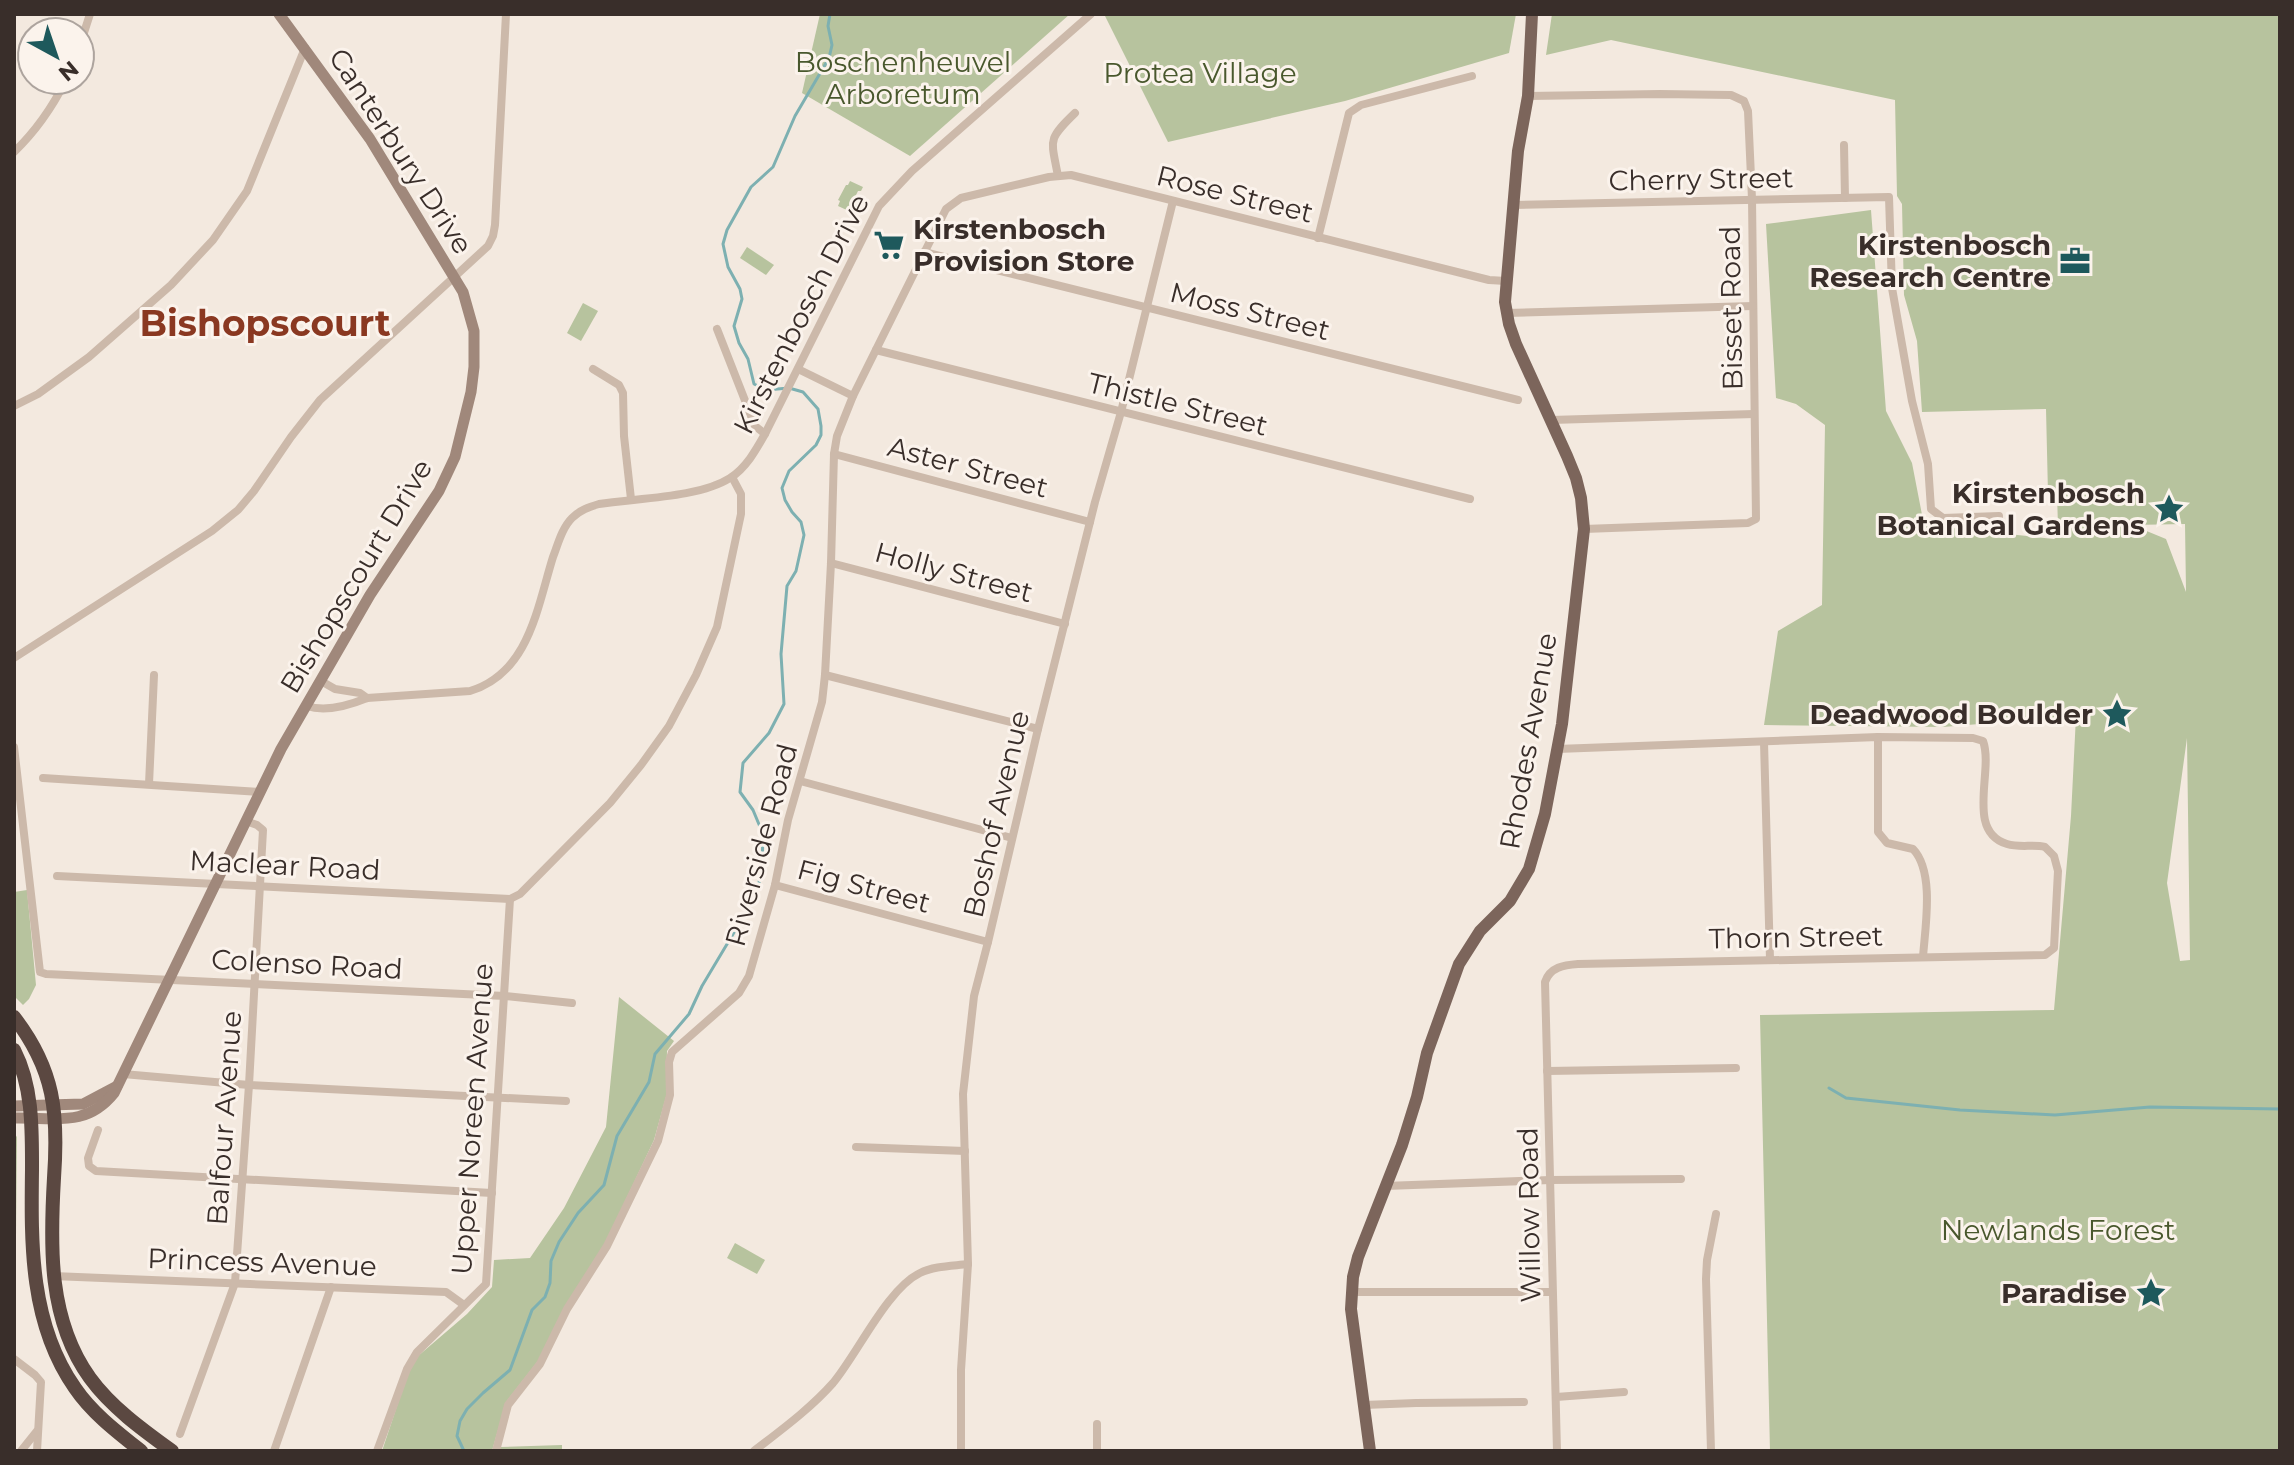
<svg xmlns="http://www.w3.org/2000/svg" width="2294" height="1465" font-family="Montserrat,sans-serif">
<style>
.green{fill:#b7c39e;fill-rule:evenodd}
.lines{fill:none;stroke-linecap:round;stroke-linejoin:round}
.stream{stroke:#7db0b1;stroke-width:3}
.street{stroke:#ccb9aa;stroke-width:8}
.secondary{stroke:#a0887b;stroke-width:11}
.primary{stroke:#7c655b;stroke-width:12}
.highway{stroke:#5b4841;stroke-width:14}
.labels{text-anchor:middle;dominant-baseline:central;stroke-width:6;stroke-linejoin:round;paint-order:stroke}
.park-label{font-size:28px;fill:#49582d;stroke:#fbf3ec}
.street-label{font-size:28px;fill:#392e2a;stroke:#fbf3ec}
.poi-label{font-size:28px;font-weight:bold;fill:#392e2a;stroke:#fbf3ec;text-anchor:end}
.district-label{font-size:36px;font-weight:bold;fill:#8a3821;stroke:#fbf3ec}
</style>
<rect width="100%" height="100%" fill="#f3e9df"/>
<g class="green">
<path d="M820,14H1070L910,156L802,93Z"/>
<path d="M1104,14H1516L1509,53L1345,101L1168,142Z"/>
<path d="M1552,14H2280V1451H1770L1760,1015L2054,1010L2071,816L2076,716L1943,727L1764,725L1778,631L1822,605L1825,425L1796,404L1776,398L1766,224L1871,210L1886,411L1912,463L1924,525L2054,539L2073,527L2058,526L2057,494H2048L2046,409L1922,412L1917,341L1904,295L1902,204L1897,196L1895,100L1611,40L1546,55ZM2185,524L2186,591V592L2166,539L2132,525ZM2187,738L2190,960L2180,961L2167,883Z"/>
<path d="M850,181L863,187L861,191H858L851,205L854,207L851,212L838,206L840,201L838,200L846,185H848Z"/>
<path d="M747,247L774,265L766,275L740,258Z"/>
<path d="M583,303L598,311L581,341L567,333Z"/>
<path d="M27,890L36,985L29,999L23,1005L14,996V892Z"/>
<path d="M619,997L674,1041L667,1051L666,1097L654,1140L605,1244L538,1361L506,1402L492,1451H382L409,1370L418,1356L467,1314L492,1287L494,1260L530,1258L564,1208L606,1127Z"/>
<path d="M14,1133L17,1137L16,1236L14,1234Z"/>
<path d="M735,1243L765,1260L757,1274L727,1258Z"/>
<path d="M562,1445V1451H499L500,1447Z"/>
</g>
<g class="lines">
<g class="stream">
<path d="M1829,1088L1846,1098L1960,1110L2055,1115L2150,1107L2280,1109"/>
<path d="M464,1451L457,1436L460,1421L467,1409L483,1393L510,1370L532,1310L545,1297L550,1283L551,1261L559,1242L578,1213L604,1185L617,1136L649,1082L655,1054L689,1014L702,986L748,909L758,888L762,866L763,834L753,810L740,792L743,763L769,733L784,704L781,654L787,586L796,571L804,535L801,522L792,512L785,500L782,488L789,471L816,445L821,435V426L818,409L803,392L789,388L766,390L754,384L748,359L739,343L734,326L742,299L740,289L728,267L723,244L727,230L751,187L773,167L795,116L829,58L832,45L828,26L830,14"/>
</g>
<g class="street">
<path d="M80,45L90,14"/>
<path d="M1528,96L1660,94L1731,95L1744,101L1748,111L1752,199L1756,519L1748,523L1584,529"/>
<path d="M1844,145L1845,198"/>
<path d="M14,152C37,130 52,108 66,80"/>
<path d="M1058,176C1051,139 1047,140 1075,113"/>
<path d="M1513,205L1889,197L1892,288L1912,401L1928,464L1931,509L1943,518L1999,516"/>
<path d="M1318,238L1349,113L1361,105L1472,76"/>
<path d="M924,252L1518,400"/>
<path d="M1506,313L1753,306"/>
<path d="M717,329L755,426L765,434"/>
<path d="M876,350L1470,499"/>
<path d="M593,369L619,385L623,393L624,436L631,499"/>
<path d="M798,369L853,396"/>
<path d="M14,406L38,394L89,357L171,285L213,240L247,191L305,48"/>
<path d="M1551,420L1754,414"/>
<path d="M834,454L1090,522"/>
<path d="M831,563L1065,624"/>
<path d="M14,658L212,531L238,510L254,491L291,437L320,400L488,246L493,236L495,225L506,14"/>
<path d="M825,675L1038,729"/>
<path d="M321,681L335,689L360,693L367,698"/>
<path d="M307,706C325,712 350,705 367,698L470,691C529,673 537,608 553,557C558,544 562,528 572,518C580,510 589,507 599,504C636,498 699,498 730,478C746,468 756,450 765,434L879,206L912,171L1091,14"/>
<path d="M1878,737V832L1887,843L1913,849C1935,872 1925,928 1923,957"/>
<path d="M1764,742L1770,959"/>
<path d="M14,747L40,972L46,974L505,996L572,1003"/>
<path d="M1557,749L1878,737L1973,738L1983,741C1994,771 1965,831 2007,844C2020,848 2033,844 2045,847L2054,856L2058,871L2054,948L2045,955L1578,964C1564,965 1550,967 1545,982L1557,1451"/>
<path d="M43,778L261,792"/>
<path d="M800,781L1012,838"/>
<path d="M149,784L154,675"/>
<path d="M57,876L510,899L520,894L610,803L641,765L669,726L696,675L717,627L741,514V494L732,477"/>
<path d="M775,885L988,942"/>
<path d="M1547,1071L1736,1068"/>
<path d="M123,1074L249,1085L566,1101"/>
<path d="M98,1130L88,1158L89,1166L96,1171L492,1193"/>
<path d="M856,1147L965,1151"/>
<path d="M1385,1186L1550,1180L1681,1179"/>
<path d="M53,1276L446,1292L464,1305"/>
<path d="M1352,1292H1552"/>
<path d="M14,1359L35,1375L41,1382L37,1451"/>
<path d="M1556,1397L1624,1392"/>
<path d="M1364,1405L1416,1403L1524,1402"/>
<path d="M1097,1424V1451"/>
<path d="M180,1434L235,1283L249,1085L263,830L257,825L246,821"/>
<path d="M21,1451L37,1431"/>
<path d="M274,1451L331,1287"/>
<path d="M377,1451L407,1369L417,1352L486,1284L510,899"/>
<path d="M496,1451L508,1405L540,1364L567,1309L607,1246L658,1141L670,1095L669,1062L672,1052L739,993L749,976L775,885L788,820L822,702L825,675L831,563L834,454L837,436L853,396L946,209L961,198L1049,177L1071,175L1489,280L1506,281"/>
<path d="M754,1451C781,1430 810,1409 833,1383C858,1353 887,1289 920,1273C934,1266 952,1266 968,1264"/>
<path d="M961,1451V1370L968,1264L963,1094L974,996L988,942L1038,729L1095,502L1121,412L1173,201"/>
<path d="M1711,1451L1706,1279L1707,1260L1716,1214"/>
</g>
<g class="secondary">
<path d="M14,1106L83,1104L117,1086"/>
<path d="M14,1118C54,1117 86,1128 114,1093L281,749L370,595L439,491L455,457L471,392L474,367V331L463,292L370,139L279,14"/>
</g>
<path class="primary" d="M1370,1451L1351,1309L1353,1277L1358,1257L1402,1145L1417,1097L1427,1053L1459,964L1480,931L1510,901L1529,869L1545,814L1562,724L1584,529L1581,498L1576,478L1567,456L1516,344L1509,324L1505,302L1518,151L1528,96L1532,14"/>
<g class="highway">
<path d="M14,1017C31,1039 45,1065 51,1093C57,1121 56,1150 54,1178C50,1246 48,1320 90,1378C111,1407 143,1430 172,1451"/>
<path d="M14,1050C33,1087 32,1129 32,1170C31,1245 30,1324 75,1388C92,1413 117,1432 141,1451"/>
</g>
</g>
<defs>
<g id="supermarket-bare" transform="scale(2.4)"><path d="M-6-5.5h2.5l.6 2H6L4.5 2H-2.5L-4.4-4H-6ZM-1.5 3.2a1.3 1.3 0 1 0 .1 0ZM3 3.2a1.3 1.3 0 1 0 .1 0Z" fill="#1e595c" stroke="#fbf3ec" stroke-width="2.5" paint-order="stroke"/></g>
<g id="office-bare" transform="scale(2.4)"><path d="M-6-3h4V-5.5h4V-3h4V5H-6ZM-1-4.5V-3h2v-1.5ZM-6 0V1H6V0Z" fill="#1e595c" stroke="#fbf3ec" stroke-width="2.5" paint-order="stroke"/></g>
<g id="sight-bare" transform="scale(2.4)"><path d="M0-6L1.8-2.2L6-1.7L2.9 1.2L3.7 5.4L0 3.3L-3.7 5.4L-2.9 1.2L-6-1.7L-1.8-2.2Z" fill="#1e595c" stroke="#fbf3ec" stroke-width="2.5" paint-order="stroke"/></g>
</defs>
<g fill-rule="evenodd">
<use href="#supermarket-bare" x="889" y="245"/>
<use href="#office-bare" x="2075" y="261"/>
<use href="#sight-bare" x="2169" y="509"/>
<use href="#sight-bare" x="2117" y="714"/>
<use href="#sight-bare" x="2151" y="1293"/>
</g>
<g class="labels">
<g class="park-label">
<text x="903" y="62">Boschenheuvel<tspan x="903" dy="32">Arboretum</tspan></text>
<text x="1200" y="73">Protea Village</text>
<text x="2058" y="1230">Newlands Forest</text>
</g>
<g class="street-label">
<text transform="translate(401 151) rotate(57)">Canterbury Drive</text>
<text transform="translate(1701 179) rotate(-1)">Cherry Street</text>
<text transform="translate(1235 194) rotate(14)">Rose Street</text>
<text transform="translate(1731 308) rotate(-91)">Bisset Road</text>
<text transform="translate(1250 311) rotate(14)">Moss Street</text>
<text transform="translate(801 314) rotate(-63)">Kirstenbosch Drive</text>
<text transform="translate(1178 404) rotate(14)">Thistle Street</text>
<text transform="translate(968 467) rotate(15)">Aster Street</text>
<text transform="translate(954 572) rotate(15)">Holly Street</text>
<text transform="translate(356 576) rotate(-59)">Bishopscourt Drive</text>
<text transform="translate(1528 741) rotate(-80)">Rhodes Avenue</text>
<text transform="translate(996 814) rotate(-77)">Boshof Avenue</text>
<text transform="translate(761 845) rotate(-75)">Riverside Road</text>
<text transform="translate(285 865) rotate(3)">Maclear Road</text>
<text transform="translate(864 886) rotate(15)">Fig Street</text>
<text transform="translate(1796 937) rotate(-1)">Thorn Street</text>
<text transform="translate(307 964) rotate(3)">Colenso Road</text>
<text transform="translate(224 1118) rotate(-86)">Balfour Avenue</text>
<text transform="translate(472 1119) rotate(-86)">Upper Noreen Avenue</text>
<text transform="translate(1529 1215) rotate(-91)">Willow Road</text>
<text transform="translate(262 1262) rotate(2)">Princess Avenue</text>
</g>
<g class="poi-label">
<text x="913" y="229" text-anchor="start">Kirstenbosch<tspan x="913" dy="32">Provision Store</tspan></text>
<text x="2051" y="245">Kirstenbosch<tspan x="2051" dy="32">Research Centre</tspan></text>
<text x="2145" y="493">Kirstenbosch<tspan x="2145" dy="32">Botanical Gardens</tspan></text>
<text x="2093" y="714">Deadwood Boulder</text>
<text x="2127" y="1293">Paradise</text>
</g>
<g class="district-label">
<text x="265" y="323">Bishopscourt</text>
</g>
</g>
<rect width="2294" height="1465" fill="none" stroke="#392e2a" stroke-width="32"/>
<g transform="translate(56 56) rotate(140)"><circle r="38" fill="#fbf3ec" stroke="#ada49e" stroke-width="2"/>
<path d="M0-6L14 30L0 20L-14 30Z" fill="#1e595c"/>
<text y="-12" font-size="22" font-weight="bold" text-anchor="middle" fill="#392e2a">N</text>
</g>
</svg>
